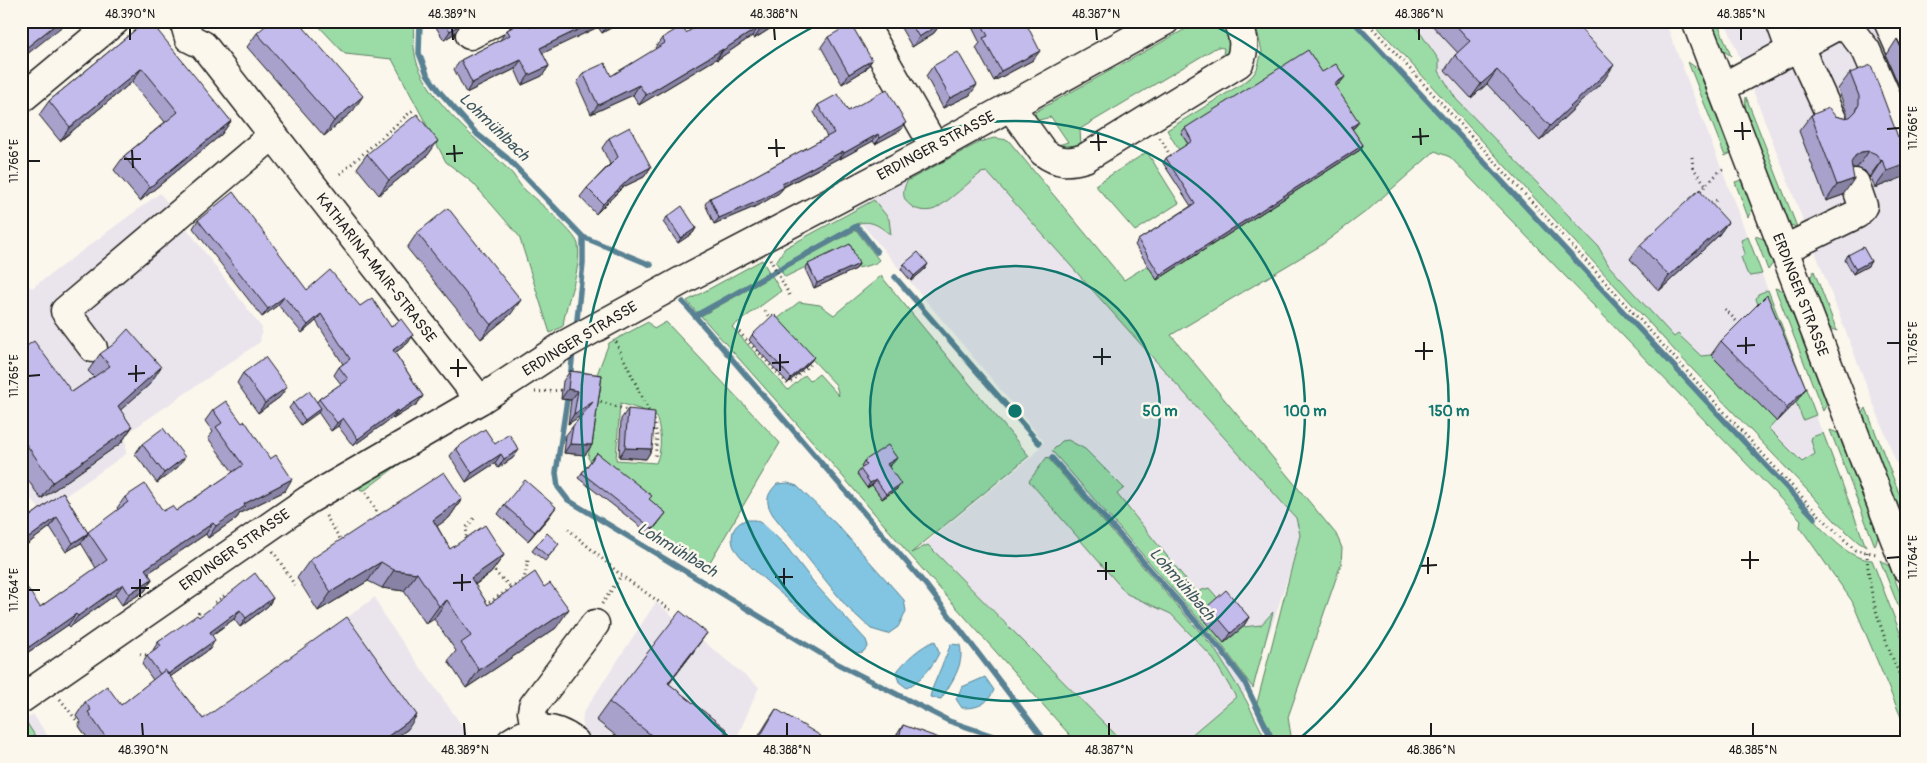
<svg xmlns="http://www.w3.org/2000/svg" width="1927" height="763" font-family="Pangolin,sans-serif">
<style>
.built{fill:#eae5ec}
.green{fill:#9bdca6;stroke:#5c7c61;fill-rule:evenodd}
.water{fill:#81c5e2;stroke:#598193}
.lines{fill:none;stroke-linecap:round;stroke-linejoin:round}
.stream{stroke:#598193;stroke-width:5.5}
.minor-casing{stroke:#1c1c1c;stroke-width:31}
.path{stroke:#1c1c1c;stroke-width:3;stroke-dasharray:1 4;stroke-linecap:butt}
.minor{stroke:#fbf7ec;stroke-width:28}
.wall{fill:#a8a1cb;stroke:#1c1c1c}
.shaded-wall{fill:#8883a5;stroke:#1c1c1c}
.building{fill:#c3bbec;stroke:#1c1c1c}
.ticks{fill:none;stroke:#1c1c1c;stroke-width:2}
.ring{fill:none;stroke:#0f766e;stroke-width:2.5}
.labels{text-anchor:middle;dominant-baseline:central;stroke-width:5;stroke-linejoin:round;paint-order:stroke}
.street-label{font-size:15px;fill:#1c1c1c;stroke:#fbf7ec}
.water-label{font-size:16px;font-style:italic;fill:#3f5761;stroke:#fbf7ec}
.centre{fill:#0f766e;stroke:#fbf7ec;stroke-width:2.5}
.ring-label{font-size:15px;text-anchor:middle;font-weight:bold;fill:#0f766e;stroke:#fbf7ec;stroke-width:5;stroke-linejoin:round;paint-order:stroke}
.neatline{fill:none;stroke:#1c1c1c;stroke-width:2}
.ticks-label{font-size:12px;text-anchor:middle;fill:#1c1c1c}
</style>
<rect width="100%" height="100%" fill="#fbf7ec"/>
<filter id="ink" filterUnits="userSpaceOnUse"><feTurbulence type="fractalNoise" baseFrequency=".02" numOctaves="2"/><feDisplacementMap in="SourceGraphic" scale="10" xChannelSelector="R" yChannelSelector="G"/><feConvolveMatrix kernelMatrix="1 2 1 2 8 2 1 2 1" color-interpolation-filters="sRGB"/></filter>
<g filter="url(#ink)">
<g class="built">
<path d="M1372,21H1665L1866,547L1858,542L1835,521L1811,494L1677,353Z"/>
<path d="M1725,21H1906V488L1752,88Z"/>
<path d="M983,138L1301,511L1304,527L1273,623L1242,699L1189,742H1115L922,546L1032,456L1044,442L851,211Z"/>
<path d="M160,193L262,328L260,342L126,434V454L42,512L21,487V280L32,288Z"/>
<path d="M375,597L384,616L468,734L457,742H179Z"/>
<path d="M656,602L759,687L735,742H598L582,729L583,713Z"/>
<path d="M33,714L52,742H21V723Z"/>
</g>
<g class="green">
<path d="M314,21H414C413,35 413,49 417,63C432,104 477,140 508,169C515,175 518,184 525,190C535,199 575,232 578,244C582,271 566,299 563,326L550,333L519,236L473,183L446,162L392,59L345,54Z"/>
<path d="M1200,21H1227L1235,44L1222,62L1224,48L1217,47L1080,129L1081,147L1074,151L1055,146L1068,142L1051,117L1035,121V112Z"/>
<path d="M1255,21H1351L1823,530C1837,543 1851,559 1872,560L1906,648V729L1852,601L1800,527L1801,520L1450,157L1435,151L1368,210L1320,246L1171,335L1336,534L1342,548L1341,564L1288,717L1292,742H1276L1257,703L1300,535L1296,518L987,172L981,173C969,182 948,202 935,209C928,212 916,211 910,205C901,198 903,190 907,181L980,142L994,138L1008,140L1124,280L1148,265L1359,150L1181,133L1189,146L1180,152L1167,130L1245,82L1253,75L1257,69L1262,52Z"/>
<path d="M1372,21H1412L1439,60V71L1456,99L1598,246L1609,266L1674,337L1678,334L1701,356L1711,355L1776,421L1769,429L1802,462L1815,454L1811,440L1812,437L1823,433L1866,547L1858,542L1835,521L1811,494L1677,353Z"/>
<path d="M1710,21H1717L1731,56L1720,48Z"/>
<path d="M1688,62L1698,69L1731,153L1725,156Z"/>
<path d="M1746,97L1797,227L1790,225L1745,110Z"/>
<path d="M1147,152L1179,203L1135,231L1095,185Z"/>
<path d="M1741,180L1753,208L1748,217L1735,182Z"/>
<path d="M874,200L889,219L891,235C879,226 872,219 856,224L779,267L776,262L785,248Z"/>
<path d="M856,230L879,260L874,264L858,268L847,247L785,277L781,271Z"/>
<path d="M1755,236L1764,239L1773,263L1768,270Z"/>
<path d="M1748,237L1762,274L1750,276L1747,273L1741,257L1745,254L1741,240Z"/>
<path d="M762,260L769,272L697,313L687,301Z"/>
<path d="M1814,271L1837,331L1829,328L1810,278Z"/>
<path d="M772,276L781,291L732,327L788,390L805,375L810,381L819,374L839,396L836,385L776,320L799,302L820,305L834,315L881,276L1029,456L911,553L928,545L1123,742H1076L909,554L821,451L701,316Z"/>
<path d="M1775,288L1784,291L1827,404L1823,411Z"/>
<path d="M1768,290L1816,415L1803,420L1756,299L1758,294Z"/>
<path d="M648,322L654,329L666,322L780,443L707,567L650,534L588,458L595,406L599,397L601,384L594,382L609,343ZM620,403L655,414C661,428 663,448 656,463L616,460Z"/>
<path d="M1866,408L1906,511V528L1862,415Z"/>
<path d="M1830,430L1838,433L1878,536L1875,546Z"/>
<path d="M1068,440L1085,449L1124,488L1117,494L1196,592L1209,588L1243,627L1261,625L1273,612L1253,688L1224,648L1052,451L1062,441Z"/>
<path d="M1047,457L1214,648L1246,700L1267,742H1183L1236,697L1212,657L1171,614L1127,594L1029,481Z"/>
<path d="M400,461L401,463L365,490H361L356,483Z"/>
<path d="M1880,560L1890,567L1906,608V626Z"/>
<path d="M25,720L39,742H21V723Z"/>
</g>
<g class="water">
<path d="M788,483L797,486L839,527L904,600L906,611L898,627L888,634L871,629L846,606L773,515C765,502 766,495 777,484Z"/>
<path d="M745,520H755L763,524L785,545L815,584L866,640L868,646L863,652L857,653L848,648C827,630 739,564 733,545C730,533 734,525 745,520Z"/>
<path d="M935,641L939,653C932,668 922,679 907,688L899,682L896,673C904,661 922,645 935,641Z"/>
<path d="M951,644L960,645C965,665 951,683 941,699L930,697L932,689Z"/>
<path d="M985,677L994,690C987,705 978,708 962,708L956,699L962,687Z"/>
</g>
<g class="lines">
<g class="stream">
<path d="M420,21L419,53L427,74L439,91L477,134L507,158L583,237V263L576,329"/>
<path d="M1353,21L1815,518"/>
<path d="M583,237L651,265"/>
<path d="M895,277L1039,443"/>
<path d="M683,302L926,585L1046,742"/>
<path d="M695,316L857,226L877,252"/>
<path d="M570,379L573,351"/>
<path d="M568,393L556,473L558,487L568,500L838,664L949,721L1011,742"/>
<path d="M1052,458L1221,650L1244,681L1273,742"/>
</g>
<g class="minor-casing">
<g id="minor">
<path d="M184,21L189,38L203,45L480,400"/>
<path d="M862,21L935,148"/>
<path d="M1696,21L1906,568"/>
<path d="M1780,21L1791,51"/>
<path d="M1888,21L1906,62"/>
<path d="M1844,22L1866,50L1906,141"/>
<path d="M470,35L497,21"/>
<path d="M1799,47L1832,119"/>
<path d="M1721,88L1846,21"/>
<path d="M21,99L115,21"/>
<path d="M1010,106L1043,152C1057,163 1069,163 1085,158L1239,63C1246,48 1244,36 1237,21"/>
<path d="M1783,250L1857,214L1863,206L1855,183"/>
<path d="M93,348L65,311L273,135"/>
<path d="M21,699L308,500L480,400L566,344L683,280L935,148L1165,21"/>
<path d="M535,729L532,712L533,706L595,624"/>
<path d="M511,742C534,727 552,724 575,742"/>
</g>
</g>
<g class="path">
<path d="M1366,21L1814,510L1855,550L1877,554"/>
<path d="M1160,138L1171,157"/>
<path d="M1692,157L1693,168L1706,185"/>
<path d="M340,174L414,109"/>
<path d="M1697,194L1721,170L1725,168"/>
<path d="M1706,204L1720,199"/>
<path d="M770,259L790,296"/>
<path d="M1725,309L1740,325"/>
<path d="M765,311L773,320"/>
<path d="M739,332L788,384L812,362L808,358"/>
<path d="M616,342L650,414"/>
<path d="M535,392L562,390"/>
<path d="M596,400L630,411"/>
<path d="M654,420L657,437L655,459"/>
<path d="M366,493L380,517"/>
<path d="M326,516L342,542"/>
<path d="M568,529L622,576L672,611"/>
<path d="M464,541L467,534L466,528L476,516"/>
<path d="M273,551L296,587"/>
<path d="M1867,552C1868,601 1887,646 1906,690"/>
<path d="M492,567C497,576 505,580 511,588"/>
<path d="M215,602L226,595L228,597"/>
<path d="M602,604L621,576"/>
<path d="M485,605L524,580L528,560"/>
<path d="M197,618L200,609"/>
<path d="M140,654L152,656"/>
<path d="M60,699L80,725"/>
</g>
<use href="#minor" class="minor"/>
</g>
<g class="wall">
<path d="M146,21L231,121L221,135L140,201L114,170L124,156L165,122L132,82L60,141L39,115L49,101Z"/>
<path d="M436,21H463L455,33L444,40L434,24Z"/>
<path d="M542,21H623L602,33L598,27L542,53L549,66L542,76L522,85L515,69L466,93L454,69L461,60L500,40L507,30L530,27Z"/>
<path d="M704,21H782L754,39L752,36L717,60L716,59L639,105L633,95L591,114L577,83L583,73L611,76L656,49L655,48L662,38L686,33Z"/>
<path d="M897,21H939L941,23L934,33L912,47Z"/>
<path d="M969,21H1025L1033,60L994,81L976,48L980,43Z"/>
<path d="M1428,21H1573L1604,80L1540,141L1487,84L1471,98L1445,70L1455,55L1458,53Z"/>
<path d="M257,33L353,111L324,136L247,47Z"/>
<path d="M828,37L872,60L865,70L842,84L821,47Z"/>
<path d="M1897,39L1906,54V102L1886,56Z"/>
<path d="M933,66L970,95L943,108L926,76Z"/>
<path d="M1322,72L1341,82L1336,86L1355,127L1352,129L1363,145L1360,150L1157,280L1135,245L1138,240L1191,206L1163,163L1166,158L1188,144L1181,133L1185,128Z"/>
<path d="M1850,73L1898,137L1906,176L1875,188L1871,177H1869L1865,171L1857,168H1852L1843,195L1826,201L1799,131L1811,115L1835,116L1843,118L1847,117V113L1838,89Z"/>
<path d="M818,105L906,123L901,130L875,144L873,141L840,159L839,158L784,187L779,193L759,205L714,224L705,204L710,198L742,183L827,137L814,112Z"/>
<path d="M609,138L651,167L644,177L623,187L596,214L580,197L587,188L610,164L602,148Z"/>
<path d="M367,154L428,155L379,195L357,168Z"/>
<path d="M667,217L696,228L693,233L678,243L663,222Z"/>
<path d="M198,220L307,290L360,306L391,327L413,335L408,343L395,353L423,396L417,404L393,419L392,418L353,446L338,426L331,431L318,412L301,425L289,408L293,403L317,402L319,399L341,384L334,375L339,367L343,364L316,321L302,333L278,305L262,317L193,228Z"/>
<path d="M1728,222L1718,236L1659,291L1630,259L1640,245Z"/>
<path d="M417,233L511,314L481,339L407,248Z"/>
<path d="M1848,255L1871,261L1868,266L1853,274L1845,260Z"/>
<path d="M808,264H859L856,269L814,288L805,269Z"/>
<path d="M904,264L925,269L911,281L901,269Z"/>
<path d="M752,335L810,362L788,383L749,340Z"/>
<path d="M1721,341L1796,402L1777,422L1711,355Z"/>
<path d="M21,350L72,392L94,377L88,371L100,354L150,384L120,410L132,427L121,443L41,499L21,470Z"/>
<path d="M570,371L602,375L592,445L585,455L564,453L566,435L573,426L583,414L568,424L571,400L561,399L563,381Z"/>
<path d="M243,373L280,397L258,413L237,383Z"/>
<path d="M628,409L652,449L646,459L619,457L621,419Z"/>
<path d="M213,410L285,491L240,513L237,518L208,538L206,534L148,573L152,579L145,591L122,605L115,595L70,627L68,625L21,657V585L40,607L96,568L81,543L66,552L50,527L21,549V523L63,492L88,533L118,510L117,508L125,497L163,511H176L233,472L208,438L213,432L205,421Z"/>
<path d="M142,444L178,467L157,483L135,454Z"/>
<path d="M495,444L513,458L498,468L495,463L466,482L450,456L456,448Z"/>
<path d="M597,453L649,500L666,513L650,534L578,478Z"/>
<path d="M864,461L893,463L889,466L897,489L882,499L872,485L867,488L857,474L862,468L861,466Z"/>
<path d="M462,499L449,518L437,526L450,549L504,555L491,573L475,585L488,605L556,628L466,688L448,661L456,651L434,619L426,624L404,591L382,588L368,581L318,611L297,578L310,560Z"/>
<path d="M504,505L549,517L528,541L498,514Z"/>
<path d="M536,546L556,548L545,561L532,551Z"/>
<path d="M273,598L268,606L240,627L234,619L212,635L210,649L170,677L203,719L408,729L390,742H90L79,726L81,723L76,716L85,702L121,705L153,680L142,664L147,656L153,652V650L158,642L199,617Z"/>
<path d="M1208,606L1249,617L1243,627L1224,643L1201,616Z"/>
<path d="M694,651L669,684L727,730L719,742H624L596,720L609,702Z"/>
<path d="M776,709L817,742H755L768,721Z"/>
<path d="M903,725L937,742H885L887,739L893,741Z"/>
</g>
<g class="shaded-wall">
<path d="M60,21H69L21,59V52Z"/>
<path d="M596,21H602L598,27L533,58L540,48Z"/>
<path d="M613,21H623L602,33L608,24Z"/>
<path d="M774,21H782L754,39L760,30Z"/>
<path d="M941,23L934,33L912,47L919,37Z"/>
<path d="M461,24L455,33L444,40L450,31Z"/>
<path d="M759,27L752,36L717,60L723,50Z"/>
<path d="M723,49L716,59L639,105L646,95Z"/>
<path d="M1040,51L1033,60L994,81L1001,71Z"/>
<path d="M521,60L515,69L466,93L472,83Z"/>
<path d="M872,60L865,70L842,84L849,74Z"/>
<path d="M1614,65L1604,80L1540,141L1550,126Z"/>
<path d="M549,66L542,76L522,85L529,75Z"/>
<path d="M142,68L132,82L60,141L70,127Z"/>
<path d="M1497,70L1487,84L1471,98L1481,84Z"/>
<path d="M1345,77L1341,82L1331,89L1334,84Z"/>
<path d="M639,85L633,95L591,114L598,105Z"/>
<path d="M977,85L970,95L943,108L950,98Z"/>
<path d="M363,96L353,111L324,136L334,121Z"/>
<path d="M231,121L221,135L140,201L150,187Z"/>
<path d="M1359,122L1355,127L1348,131L1351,127Z"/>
<path d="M906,123L901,130L875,144L880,138Z"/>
<path d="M878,134L873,141L840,159L844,153Z"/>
<path d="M438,141L428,155L379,195L389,180Z"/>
<path d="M1363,145L1360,150L1157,280L1160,275Z"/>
<path d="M843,151L839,158L777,190L782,184Z"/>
<path d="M1869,151L1857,168H1849L1844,172L1855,156L1861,152Z"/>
<path d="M1882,160L1871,177H1869L1881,161Z"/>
<path d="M1906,164V176L1875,188L1887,171Z"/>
<path d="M651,167L644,177L623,187L596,214L603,204L630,178Z"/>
<path d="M1854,179L1843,195L1826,201L1837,185Z"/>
<path d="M784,187L779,193L759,205L714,224L719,218Z"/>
<path d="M1728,222L1718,236L1659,291L1669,276Z"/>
<path d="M696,228L693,233L678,243L681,238Z"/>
<path d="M1871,261L1868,266L1853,274L1856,269Z"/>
<path d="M859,264L856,269L814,288L817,283Z"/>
<path d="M928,264L925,269L911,281L914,276Z"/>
<path d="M284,297L278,305L262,317L268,309Z"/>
<path d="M521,300L511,314L481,339L491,325Z"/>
<path d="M321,314L316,321L302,333L308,325Z"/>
<path d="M413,335L408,343L388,358L393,350Z"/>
<path d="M814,357L810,362L788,383L791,378Z"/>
<path d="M161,367L150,384L106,423L118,406Z"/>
<path d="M287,387L280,397L258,413L265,403Z"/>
<path d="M1806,388L1796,402L1777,422L1787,408Z"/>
<path d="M568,389L578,391L571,400L561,399Z"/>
<path d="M423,396L417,404L393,419L398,412Z"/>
<path d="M593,402L587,412L568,424L574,414Z"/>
<path d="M321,408L318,413L301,425L305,420Z"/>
<path d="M397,410L392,418L353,446L358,439Z"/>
<path d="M343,418L338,426L331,431L337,423Z"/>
<path d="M132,427L121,443L41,499L53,482Z"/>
<path d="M570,444L592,445L585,455L564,453Z"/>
<path d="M625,448L652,449L646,459L619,457Z"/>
<path d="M519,450L513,458L498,468L504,459Z"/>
<path d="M501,454L495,463L466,482L472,473Z"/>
<path d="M185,457L178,467L157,483L164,473Z"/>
<path d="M897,458L893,463L884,469L887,464Z"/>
<path d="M292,479L285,491L240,513L237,518L208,538L216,526L244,504Z"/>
<path d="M876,480L872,485L867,488L870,483Z"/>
<path d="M901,484L897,489L882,499L886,494Z"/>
<path d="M462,499L449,518L420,538L433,520Z"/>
<path d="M556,507L549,517L528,541L535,532Z"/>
<path d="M57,517L50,527L21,549V547L26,540Z"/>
<path d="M213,523L206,534L138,580L145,569Z"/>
<path d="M88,534L81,543L66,552L73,543Z"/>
<path d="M504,555L491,573L458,596L471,578Z"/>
<path d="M381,562L368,581L318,611L331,592Z"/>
<path d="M394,570L417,573L404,591L382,588Z"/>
<path d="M152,579L145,591L122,605L129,594Z"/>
<path d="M123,584L115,595L70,627L78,616Z"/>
<path d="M273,598L268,606L240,627L246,618Z"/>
<path d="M447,600L434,619L426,624L439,606Z"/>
<path d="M569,609L556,628L466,688L479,670Z"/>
<path d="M240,610L234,619L204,641L210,632Z"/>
<path d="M76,614L68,625L21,657L29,647Z"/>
<path d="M1249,617L1243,627L1224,643L1231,633Z"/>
<path d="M707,633L694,651L655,702L668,683Z"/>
<path d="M215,640L210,649L157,686L163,678Z"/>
<path d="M417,715L408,729L390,742H380Z"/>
</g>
<g class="building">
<path d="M21,21H60L21,52Z"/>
<path d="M146,21H150L231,121L150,187L124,156L178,112L142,68L70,127L49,101Z"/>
<path d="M271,21H298L363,96L334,121L257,33Z"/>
<path d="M444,21H463L461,24L450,31Z"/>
<path d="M524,21H527L530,27L542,21H596L540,48L549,66L529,75L521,60L472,83L461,60L510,35L507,30Z"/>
<path d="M704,21H774L760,30L759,27L723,50V49L646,95L639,85L598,105L583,73L605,63L611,76L665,43L662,38L682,26L686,33Z"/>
<path d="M909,21H939L941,23L919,37Z"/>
<path d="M980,21H1025L1040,51L1001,71L983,38L988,36Z"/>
<path d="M1452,21H1573L1614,65L1550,126L1497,70L1481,84L1455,55L1470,41Z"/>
<path d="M851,24L872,60L849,74L828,37Z"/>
<path d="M1897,39L1906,54V59Z"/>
<path d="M1308,50L1322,72L1336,64L1345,77L1334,84L1359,122L1351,127L1363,145L1160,275L1138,240L1195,204L1166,158L1192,141L1185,128Z"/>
<path d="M958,52L977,85L950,98L933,66Z"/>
<path d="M1871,65L1898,137L1906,134V164L1887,171L1882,160L1881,161L1876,154L1869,151L1861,152L1855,156L1851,163L1854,179L1837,185L1811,115L1829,108L1835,116L1843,118L1850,117L1856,111L1859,104V96L1850,73Z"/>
<path d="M887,89L906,123L880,138L878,134L844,153L843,151L782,184L784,187L763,199L719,218L710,198L742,183L834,133L818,105L838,94L848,111Z"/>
<path d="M417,114L438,141L389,180L367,154Z"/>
<path d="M630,127L651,167L630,178L603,204L587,188L618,157L609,138Z"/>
<path d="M1699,190L1728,222L1669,276L1640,245Z"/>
<path d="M233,192L307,290L330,270L360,306L372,298L391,327L401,319L413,335L393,350L423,396L398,412L397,410L358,439L343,418L337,423L319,399L348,379L339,367L350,359L321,314L308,325L284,297L268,309L198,220Z"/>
<path d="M682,206L696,228L681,238L667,217Z"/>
<path d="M448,208L521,300L491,325L417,233Z"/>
<path d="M850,244L859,264L817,283L808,264Z"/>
<path d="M1863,247L1871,261L1856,269L1848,255Z"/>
<path d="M918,252L928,264L914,276L904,264Z"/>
<path d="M1767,295L1806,388L1787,408L1721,341Z"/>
<path d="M774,314L814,357L791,378L752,335Z"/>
<path d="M128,329L161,367L118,406L132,427L53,482L21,437V350L34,341L72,392L110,366L100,354L114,344Z"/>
<path d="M265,357L287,387L265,403L243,373Z"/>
<path d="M570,371L602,375L592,445L570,444L573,426L593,402L574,414L578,391L568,389Z"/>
<path d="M309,391L321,408L305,420L293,403Z"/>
<path d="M226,401L242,423L245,421L270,459L276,455L292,479L244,504L245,506L216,526L213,523L145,569L152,579L129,594L123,584L78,616L76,614L29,647L21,636V585L24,583L40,607L107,560L88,532L128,502L125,497L145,484L163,511L172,506L176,511L243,465L216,427L222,423L213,410Z"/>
<path d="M628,409L655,412L652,449L625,448Z"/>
<path d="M163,428L185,457L164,473L142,444Z"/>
<path d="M485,429L495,444L509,434L519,450L504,459L501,454L472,473L456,448Z"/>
<path d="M888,445L897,458L887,464L901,484L886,494L876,480L870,483L860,469L867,465L864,461Z"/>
<path d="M597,453L652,496L649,499L666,513L653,529L582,473Z"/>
<path d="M444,472L462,499L433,520L450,549L485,525L504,555L471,578L488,605L535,572L544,587L550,583L569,609L479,670L461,643L471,636L447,600L439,606L417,573L394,570L381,562L331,592L310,560Z"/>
<path d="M525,480L556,507L535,532L504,505Z"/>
<path d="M63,492L88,533L73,543L57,517L26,540L21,534V523Z"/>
<path d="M547,533L559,544L548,557L536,546Z"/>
<path d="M255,573L273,598L246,618L240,610L210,632L215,640L168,674L165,670L160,674L147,656L161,646L158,642L197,615L199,617L211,608Z"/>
<path d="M1226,590L1249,617L1231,633L1208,606Z"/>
<path d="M680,611L707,633L668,683L727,730L718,742H660L609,702Z"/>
<path d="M347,617L417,715L380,742H109L88,712L91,710L85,702L107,686L121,705L165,670L203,719Z"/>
<path d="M776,709L821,736L817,742H757Z"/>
<path d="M903,725L939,738L937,742H897Z"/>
<path d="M887,739L894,742H885Z"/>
</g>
</g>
<path class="ticks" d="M130,28V40M452,28L453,40M774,28L775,40M1096,28L1097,40M1419,28V40M1741,28V40M1742,122L1743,140M1420,128L1421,145M1887,129L1900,128M1734,131H1751M1098,134L1099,151M1412,137L1429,136M776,139L777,157M1090,142H1107M454,145L455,162M768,148H785M132,150L133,168M446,154L463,153M124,159H141M28,161H40M1746,337V354M1424,342V360M1887,343H1900M1737,346L1755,345M1102,348V365M1415,351H1433M780,354V371M1093,357H1111M458,359V377M772,363L789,362M136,365V382M450,368H467M128,374L145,373M28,376L40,375M1750,551V569M1428,557V574M1887,558L1900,557M1741,560H1759M1106,562V580M1419,566L1437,565M784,568V586M1097,571H1115M462,574V591M775,577H793M140,579V597M453,583L471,582M131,588H149M28,590H40M142,723L143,736M464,723L465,736M787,723V736M1109,723V736M1431,723V736M1753,723V736"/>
<circle cx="1015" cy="411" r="145" fill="#0f766e" fill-opacity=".12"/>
<g class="ring">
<circle cx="1015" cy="411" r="145"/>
<circle cx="1015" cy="411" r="290"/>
<path d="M733 741A434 434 0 0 1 821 23M1209 23A434 434 0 0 1 1297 741"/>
</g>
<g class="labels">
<g class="street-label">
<text transform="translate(936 146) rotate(-28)">ERDINGER STRASSE</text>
<text transform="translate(376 268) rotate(52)">KATHARINA-MAIR-STRASSE</text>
<text transform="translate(1800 295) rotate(69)">ERDINGER STRASSE</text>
<text transform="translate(580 339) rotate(-31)">ERDINGER STRASSE</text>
<text transform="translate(235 550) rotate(-35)">ERDINGER STRASSE</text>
</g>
<g class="water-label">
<text transform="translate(494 127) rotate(44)">Lohmühlbach</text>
<text transform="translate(677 550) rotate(31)">Lohmühlbach</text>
<text transform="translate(1182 584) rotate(49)">Lohmühlbach</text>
</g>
</g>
<circle cx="1015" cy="411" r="8" class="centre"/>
<g class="ring-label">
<text x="1160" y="416">50 m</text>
<text x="1305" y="416">100 m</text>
<text x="1449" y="416">150 m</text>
</g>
<rect width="1927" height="763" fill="none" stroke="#fbf7ec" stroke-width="55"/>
<rect x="28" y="28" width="1872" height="708" class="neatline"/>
<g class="ticks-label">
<text x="130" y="18">48.390°N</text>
<text x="452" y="18">48.389°N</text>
<text x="774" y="18">48.388°N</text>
<text x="1096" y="18">48.387°N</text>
<text x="1419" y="18">48.386°N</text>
<text x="1741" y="18">48.385°N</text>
<text transform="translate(1913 128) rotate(-90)" y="4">11.766°E</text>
<text transform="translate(14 161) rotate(-90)" y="4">11.766°E</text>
<text transform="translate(1913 343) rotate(-90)" y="4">11.765°E</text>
<text transform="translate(14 376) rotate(-90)" y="4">11.765°E</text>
<text transform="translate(1913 557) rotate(-90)" y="4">11.764°E</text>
<text transform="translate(14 590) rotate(-90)" y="4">11.764°E</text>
<text x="143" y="754">48.390°N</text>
<text x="465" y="754">48.389°N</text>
<text x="787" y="754">48.388°N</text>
<text x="1109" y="754">48.387°N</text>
<text x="1431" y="754">48.386°N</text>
<text x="1753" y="754">48.385°N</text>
</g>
</svg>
